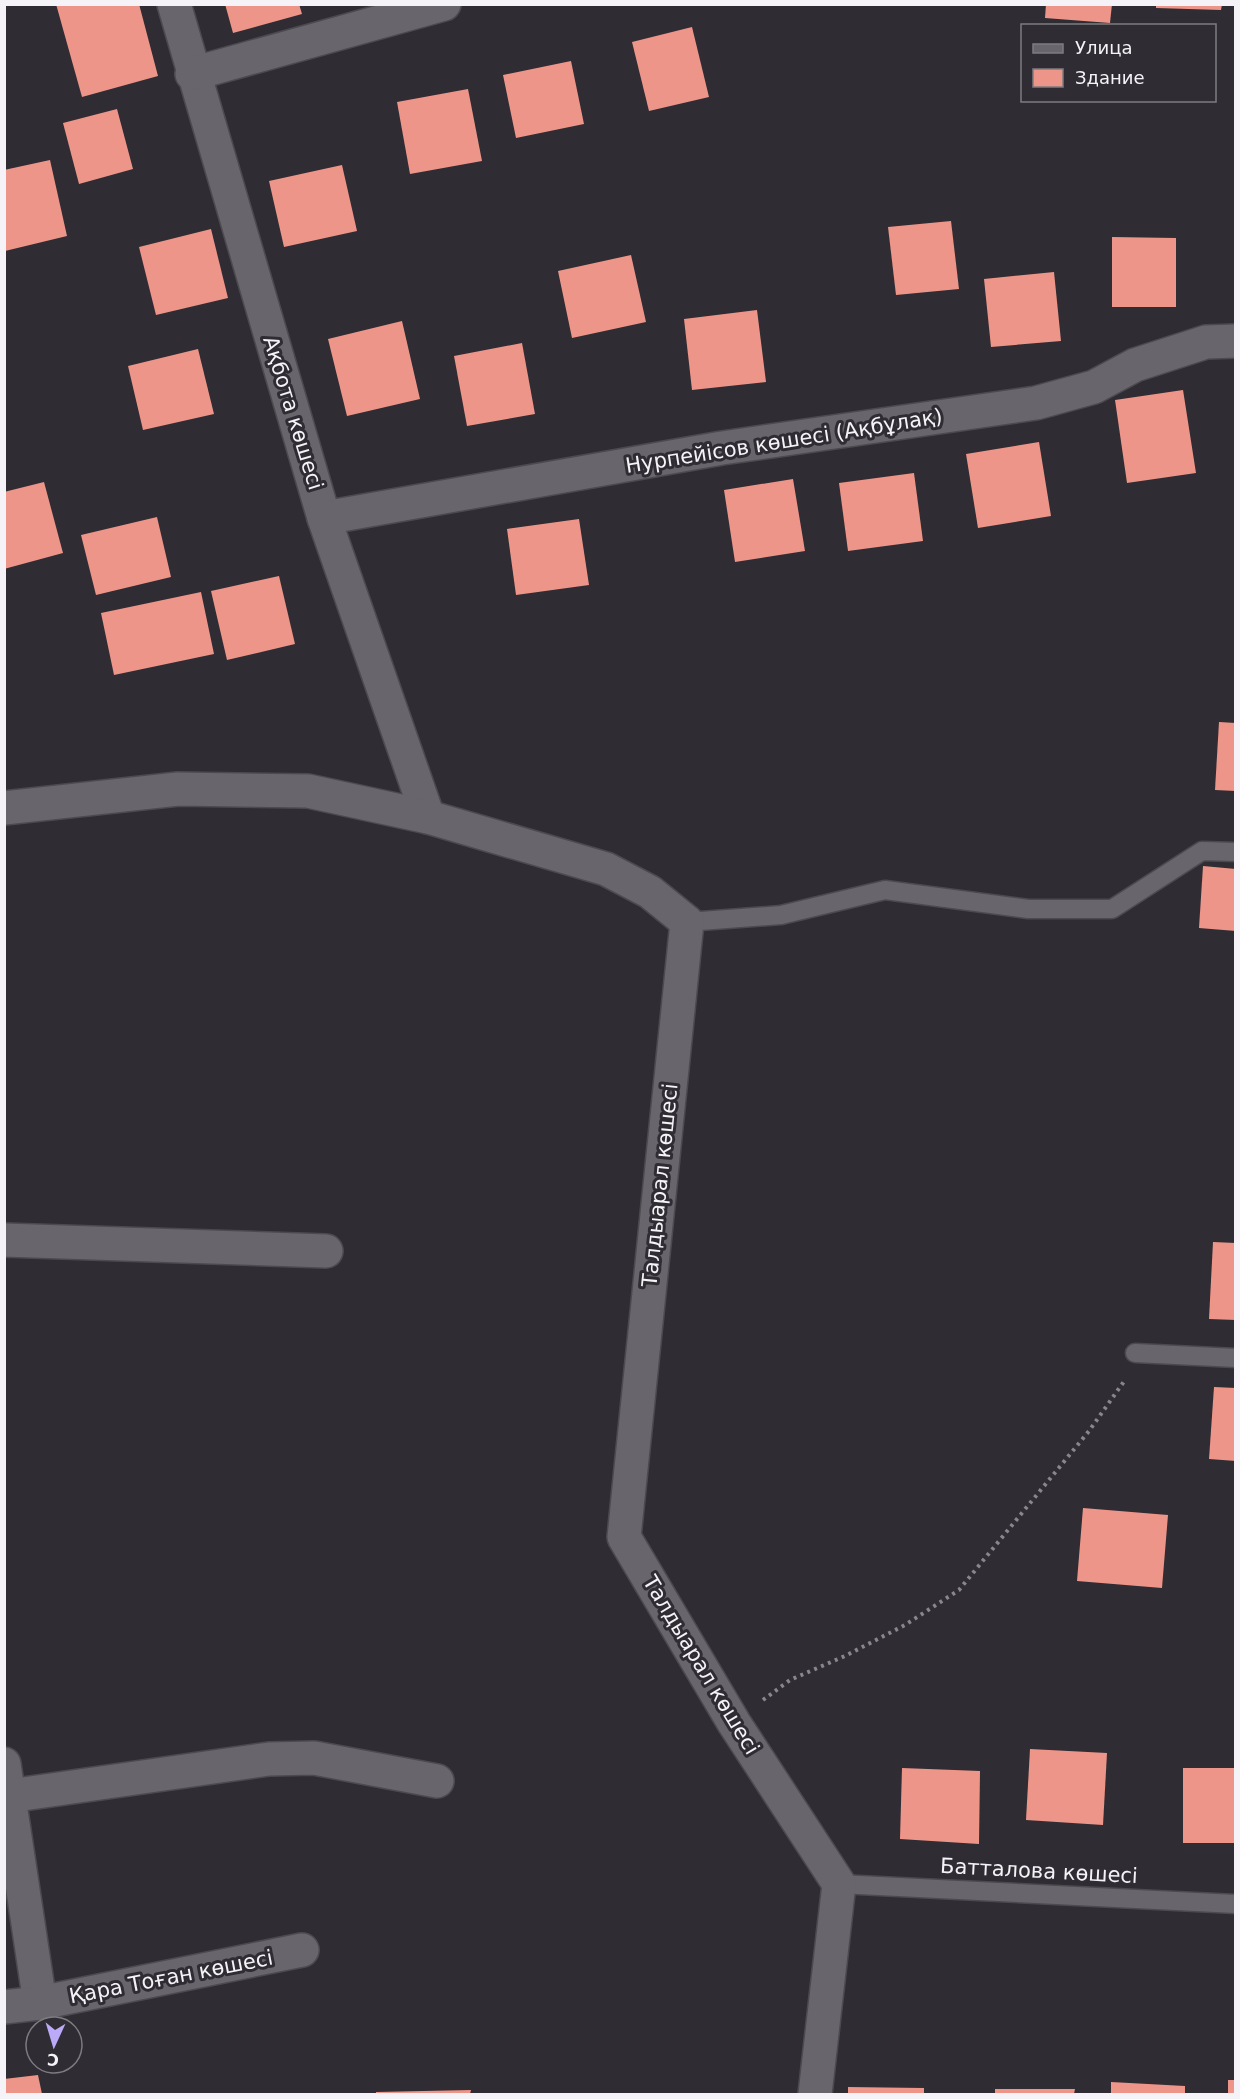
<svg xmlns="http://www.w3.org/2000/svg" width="1240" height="2099" font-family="'DejaVu Sans',sans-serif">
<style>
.building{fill:#ee9589}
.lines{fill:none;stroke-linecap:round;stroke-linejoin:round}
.lane-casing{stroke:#4c4a4f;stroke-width:21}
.street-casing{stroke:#4c4a4f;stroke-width:36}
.path{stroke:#89868c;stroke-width:4;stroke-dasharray:3 4.5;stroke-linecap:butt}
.lane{stroke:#68656d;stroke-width:18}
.street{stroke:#68656d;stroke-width:33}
.labels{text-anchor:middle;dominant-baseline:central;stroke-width:6;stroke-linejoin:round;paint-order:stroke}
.street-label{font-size:21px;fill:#f5f3f7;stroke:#2f2c33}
</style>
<rect width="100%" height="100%" fill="#2f2c33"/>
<g class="building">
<path d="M56,4H139L158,76L82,97Z"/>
<path d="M225,4H299L302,14L233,33Z"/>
<path d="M1046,4H1112L1110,23L1045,18Z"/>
<path d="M1156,4H1222L1221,10L1156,8Z"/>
<path d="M692,27L709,97L649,111L632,42Z"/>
<path d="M571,61L584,124L516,138L503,75Z"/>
<path d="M468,89L482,161L410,174L397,102Z"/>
<path d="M117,109L133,169L79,184L63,123Z"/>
<path d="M50,160L67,236L5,251L4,170Z"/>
<path d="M342,165L357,231L284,247L269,181Z"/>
<path d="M951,221L959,289L896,295L888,227Z"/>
<path d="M211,229L228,298L156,315L139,247Z"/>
<path d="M1112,237L1176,238V307H1112Z"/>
<path d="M631,255L646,322L572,338L558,271Z"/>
<path d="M1054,272L1061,341L991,347L984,279Z"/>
<path d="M757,310L766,382L692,390L684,319Z"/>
<path d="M402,321L420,399L347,416L328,339Z"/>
<path d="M522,343L535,414L467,426L454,356Z"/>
<path d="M198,349L214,414L143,430L128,366Z"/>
<path d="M1183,390L1196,473L1127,483L1115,400Z"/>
<path d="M1039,442L1051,516L978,528L966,454Z"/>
<path d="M914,473L923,541L848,551L839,483Z"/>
<path d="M793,479L805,551L735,562L724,490Z"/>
<path d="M44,482L63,553L4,569V492Z"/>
<path d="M157,517L171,577L96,595L81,535Z"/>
<path d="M579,519L589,585L516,595L507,529Z"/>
<path d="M279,576L295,644L227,660L211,591Z"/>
<path d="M201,592L214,654L114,675L101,613Z"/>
<path d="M1219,722L1236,723V791L1215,790Z"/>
<path d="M1203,866L1236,869V931L1199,928Z"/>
<path d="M1213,1242L1236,1243V1320L1209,1319Z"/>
<path d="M1214,1387L1236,1388V1461L1209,1459Z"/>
<path d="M1083,1508L1168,1515L1162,1588L1077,1581Z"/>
<path d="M1030,1749L1107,1753L1103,1825L1026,1820Z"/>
<path d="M902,1768L980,1771L979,1844L900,1839Z"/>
<rect x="1183" y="1768" width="53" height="75"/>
<path d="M38,2075L42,2094H4V2079Z"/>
<rect x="1228" y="2080" width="8" height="14"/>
<path d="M1111,2082L1185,2086V2094H1111Z"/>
<path d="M848,2087L924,2088V2094H848Z"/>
<path d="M995,2089H1075L1074,2094H995Z"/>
<path d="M471,2090L470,2094H376V2092Z"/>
</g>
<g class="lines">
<g class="lane-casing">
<g id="lane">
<path d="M687,922L781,915L885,890L1028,909H1112L1202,851L1236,852"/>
<path d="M1135,1353L1236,1358"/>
<path d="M839,1884L1236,1904"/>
</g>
</g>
<g class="street-casing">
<g id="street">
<path d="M174,4L324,518L428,817"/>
<path d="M192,74L444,4"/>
<path d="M324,518L722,448L1036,403L1094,387L1135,365L1206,342L1236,341"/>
<path d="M4,808L178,789L308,791L428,817L606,869L650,892L687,922L624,1537L734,1723L839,1884L815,2094"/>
<path d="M4,1240L326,1251"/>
<path d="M4,1764L40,2003"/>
<path d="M9,1796L269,1759L314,1758L437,1781"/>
<path d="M4,2007L40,2003L302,1950"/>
</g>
</g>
<path class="path" d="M763,1700L790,1680L845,1656L905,1625L959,1590L1089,1431L1125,1380"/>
<use href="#lane" class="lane"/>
<use href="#street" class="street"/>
</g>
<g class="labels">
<g class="street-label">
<text transform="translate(293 413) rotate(73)">Ақбота көшесі</text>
<text transform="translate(784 441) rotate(-9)">Нурпейісов көшесі (Ақбұлақ)</text>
<text transform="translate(660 1185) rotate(-84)">Талдыарал көшесі</text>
<text transform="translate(701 1665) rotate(59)">Талдыарал көшесі</text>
<text transform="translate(1039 1871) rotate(3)">Батталова көшесі</text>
<text transform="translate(171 1977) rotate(-11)">Қара Тоған көшесі</text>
</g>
</g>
<rect width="1240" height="2099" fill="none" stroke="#f5f3f7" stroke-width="12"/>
<rect x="1021" y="24" width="195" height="78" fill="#2f2c33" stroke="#7e7c81" stroke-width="1.5"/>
<rect x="1033" y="44" width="30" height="9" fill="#68656d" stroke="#7e7c81" stroke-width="1.5"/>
<text x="1075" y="54" font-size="18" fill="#f5f3f7">Улица</text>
<rect x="1033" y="69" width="30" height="18" fill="#ee9589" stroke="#7e7c81" stroke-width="1.5"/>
<text x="1075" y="84" font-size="18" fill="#f5f3f7">Здание</text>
<g transform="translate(54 2045) rotate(184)"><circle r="28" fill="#2f2c33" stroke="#7e7c81" stroke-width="1.5"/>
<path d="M0-4.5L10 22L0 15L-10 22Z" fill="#baaaf7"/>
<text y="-9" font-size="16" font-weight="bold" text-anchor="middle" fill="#f5f3f7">С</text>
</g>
</svg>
